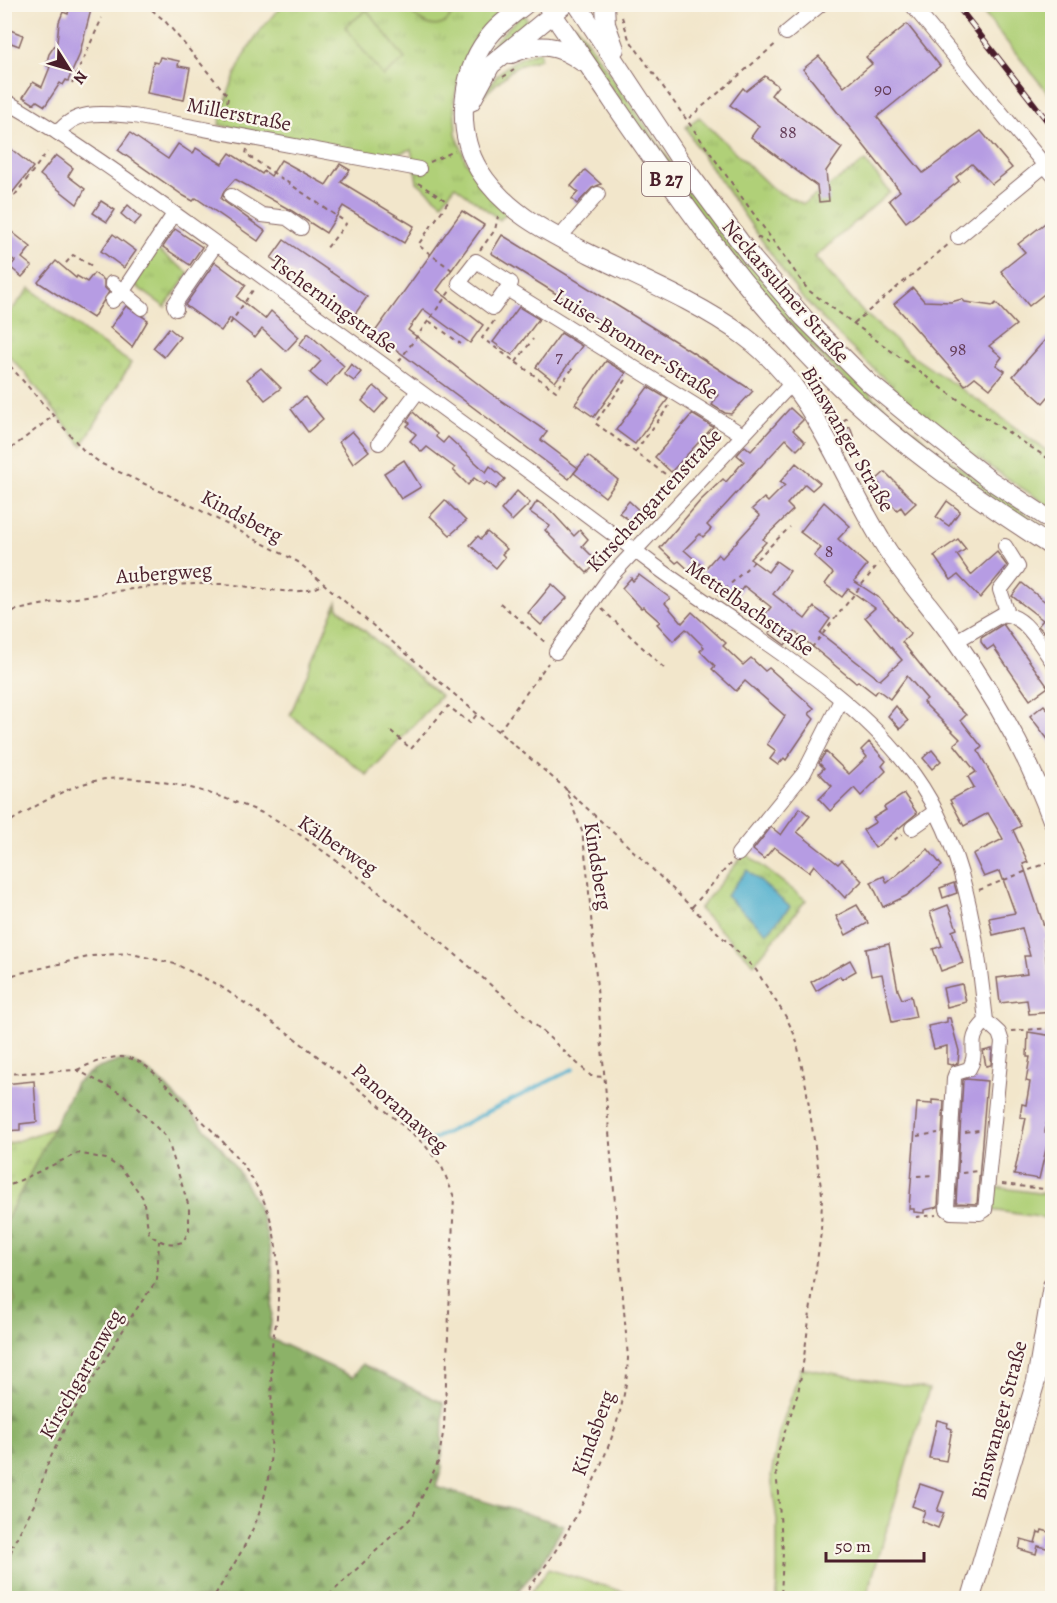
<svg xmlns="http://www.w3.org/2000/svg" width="1057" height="1603" font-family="Alegreya,serif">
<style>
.grass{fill:url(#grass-tufts);stroke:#7d7852;stroke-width:1.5}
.forest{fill:url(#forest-firs);stroke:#6b684a;stroke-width:1.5}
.green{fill:#b0d078;stroke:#7d7852;stroke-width:1.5}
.water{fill:#4fafcd;stroke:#4c677c;stroke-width:1.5}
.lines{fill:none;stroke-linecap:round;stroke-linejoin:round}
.stream{stroke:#4fafcd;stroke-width:4}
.building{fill:#b69ce3}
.minor-casing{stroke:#856563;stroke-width:16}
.major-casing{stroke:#856563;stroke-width:20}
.path{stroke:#856563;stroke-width:2;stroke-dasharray:4.5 4.5;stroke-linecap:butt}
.minor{stroke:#fff;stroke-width:14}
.major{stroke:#fff;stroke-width:18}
.rail-casing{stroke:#4a1f2b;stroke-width:6}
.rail{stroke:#fbf7ec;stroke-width:4;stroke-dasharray:11;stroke-linecap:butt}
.labels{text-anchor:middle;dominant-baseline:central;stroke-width:4.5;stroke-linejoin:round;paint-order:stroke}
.number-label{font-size:18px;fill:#653e59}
.shield{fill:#fbf7ec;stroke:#7f6065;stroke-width:1.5}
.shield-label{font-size:20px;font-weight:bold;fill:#4a1f2b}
.street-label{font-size:21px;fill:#4a1f2b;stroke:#fbf7ec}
</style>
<defs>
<pattern id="grass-tufts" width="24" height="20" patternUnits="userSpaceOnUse" patternTransform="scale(1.5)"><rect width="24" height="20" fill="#b0d078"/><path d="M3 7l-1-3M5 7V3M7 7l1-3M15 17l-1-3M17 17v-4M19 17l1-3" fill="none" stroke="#99b268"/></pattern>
<pattern id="forest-firs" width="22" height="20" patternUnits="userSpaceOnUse" patternTransform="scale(1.5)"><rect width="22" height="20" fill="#8cb268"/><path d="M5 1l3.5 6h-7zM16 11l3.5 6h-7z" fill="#749056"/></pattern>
</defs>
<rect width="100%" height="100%" fill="#fbf7ec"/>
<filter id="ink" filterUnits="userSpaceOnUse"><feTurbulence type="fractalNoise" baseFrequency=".0167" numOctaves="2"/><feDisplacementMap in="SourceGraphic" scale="12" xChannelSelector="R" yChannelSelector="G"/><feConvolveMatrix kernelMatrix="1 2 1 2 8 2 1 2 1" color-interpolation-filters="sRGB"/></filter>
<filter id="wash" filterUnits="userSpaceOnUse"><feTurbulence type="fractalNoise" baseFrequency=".008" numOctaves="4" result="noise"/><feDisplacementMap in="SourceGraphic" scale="24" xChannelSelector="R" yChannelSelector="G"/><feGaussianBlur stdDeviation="1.35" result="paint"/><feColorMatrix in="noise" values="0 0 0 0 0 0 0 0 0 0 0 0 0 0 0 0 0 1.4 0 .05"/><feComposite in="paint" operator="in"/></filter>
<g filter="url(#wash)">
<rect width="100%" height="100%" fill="#f2e6cb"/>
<g class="grass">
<path d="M284,5H503L481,34L462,66L454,100L456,133L466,162L507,212L500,220L455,186L442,203L417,182L411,149L389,157L219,125C230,80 248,36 284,5Z"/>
<path d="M523,13L528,21L489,54H486L496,40Z"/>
<path d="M576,25L678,173L875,399L947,458L1052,533V539C979,490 905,438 841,376C735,274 653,150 571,28Z"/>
<path d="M540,51V59L515,67L483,96C498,69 511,60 540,51Z"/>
<path d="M699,117L774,190L803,204L865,161L890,192L815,257L860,309L915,358L985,405L1052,455V508L978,459L927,419L844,341L799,294L696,146L686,127Z"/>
<path d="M155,248L189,273L165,307L133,284Z"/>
<path d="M30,288L89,335L131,363L82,446L26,374L5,352V318Z"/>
<path d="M337,602L338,608L441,696L367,775L290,715Z"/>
<path d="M745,853L806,900L754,964L699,909Z"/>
<path d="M54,1128L5,1222V1145Z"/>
</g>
<path class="forest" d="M122,1060C152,1067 162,1084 183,1105C254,1178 285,1234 269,1338L353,1377L362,1364L443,1403L442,1469L436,1487L564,1525L541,1564L512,1598H5L4,1315L15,1301L5,1262V1223L76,1083L93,1070Z"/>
<g class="green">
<path d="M413,5H453C452,31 426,31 413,13Z"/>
<path d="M977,5H1052V98Z"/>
<path d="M367,10L405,59L383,76L345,27Z"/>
<path d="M995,1187L1052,1195V1219L991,1210Z"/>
<path d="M4,1262L15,1301L5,1315H4Z"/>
<path d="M801,1368L929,1389L866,1598H777V1521L771,1476L779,1433Z"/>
<path d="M548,1569L644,1598H527Z"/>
</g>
<path class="water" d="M747,870L790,907L767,933L726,896Z"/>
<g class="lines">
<path class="stream" d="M424,1144L573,1069"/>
</g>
<g id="blocks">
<g class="building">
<path d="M70,4L92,6L79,56L68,81L66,80L63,85L60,83L45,106L37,101L34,104L23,97L33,82L42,87L50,67L46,65L49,54L57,42L59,22L63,12L68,14Z"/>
<path d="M907,24L940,66L877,117L923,173L981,131L1012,168L992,184L972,164L956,177L959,181L906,222L889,200L900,191L803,69L819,56L844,87L872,64L866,57Z"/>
<path d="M10,30L23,35L19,46L6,41Z"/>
<path d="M160,57L179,61L178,66L190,68L184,100L147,93L153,62L158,63Z"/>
<path d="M765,76L778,86L771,95L842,148L826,171L829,201L819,202L817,186L751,137L759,126L730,105L743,88L746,91Z"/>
<path d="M130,133L168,159L178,144L193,154L196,148L222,164L230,153L262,174L264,171L271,176L281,160L326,185L340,164L350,170L341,182L414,226L404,243L343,206L326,233L292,211L235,179L224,191L221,199L265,231L258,241L196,198L193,201L184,196L118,150Z"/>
<path d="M4,143L33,167L4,203Z"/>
<path d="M56,155L73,168L68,176L85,189L77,204L40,175Z"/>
<path d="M585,170L601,184L592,188L577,204L572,199L578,192L571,186Z"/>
<path d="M101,201L115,210L107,222L93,213Z"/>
<path d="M128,205L141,217L134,225L121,214Z"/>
<path d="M462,211L484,225L437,290L483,325L470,343L423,309L408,330L490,393L547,432L541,440L578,468L569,479L374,333Z"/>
<path d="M1053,217V287L1029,306L1001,271L1025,252L1018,244Z"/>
<path d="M175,229L202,247L190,265L163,247Z"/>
<path d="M12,232L31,247L22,258L32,266L22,277L10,267L15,261L4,253V241Z"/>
<path d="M113,234L136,251L124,268L101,251Z"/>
<path d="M502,235L673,340L753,391L731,414L725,413L712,405L718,395L491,253Z"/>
<path d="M284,240L367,297L353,317L271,258Z"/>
<path d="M56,261L76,278L77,276L87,282L94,273L104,280V287L109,292L93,318L38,282Z"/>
<path d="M215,262L246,285L237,297L265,319L271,311L299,337L286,351L262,329L255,338L230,318L221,331L185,305Z"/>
<path d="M913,288L924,301L951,302L962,299L965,302L993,306L996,303L1016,325L989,346L1002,357L996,365L1005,371L990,389L975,377L965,385L894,304Z"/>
<path d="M126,306L148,320L132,347L110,328Z"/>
<path d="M519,307L539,319L512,355L493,342Z"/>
<path d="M169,328L180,337L164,357L153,348Z"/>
<path d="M1053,331V391L1043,403L1013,376Z"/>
<path d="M308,333L344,366L326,387L310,373L321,361L299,345Z"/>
<path d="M561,333L582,346L555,382L536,367Z"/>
<path d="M606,361L626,373L594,417L575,404Z"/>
<path d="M351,364L361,372L354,381L344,374Z"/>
<path d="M261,368L281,388L265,400L247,379Z"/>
<path d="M374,386L388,398L375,413L362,401Z"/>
<path d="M648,387L668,399L635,444L616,430Z"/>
<path d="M305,397L323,419L308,432L291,409Z"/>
<path d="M790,408L803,420L793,430L805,442L797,450L786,439L707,525L711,529L703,537L700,534L684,550L700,564L692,573L679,561L676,563L660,548L700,501L723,479L726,482L744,461L737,455L745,446L751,451Z"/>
<path d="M413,412L437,434L436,437L443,443L448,437L486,472L490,466L505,479L496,489L487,482L484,485L474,478L468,485L453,470L455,468L427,447L422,452L410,441L416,434L407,426L410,423L407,421Z"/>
<path d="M692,414L713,427L671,472L655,457Z"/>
<path d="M850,427L854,438L845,442L840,432Z"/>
<path d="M352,431L369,451L353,464L339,442Z"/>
<path d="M588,456L618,480L605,497L574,473Z"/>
<path d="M404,460L421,487L401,499L384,473Z"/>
<path d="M796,463L820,483L812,490L805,484L787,504L793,510L763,539L766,542L750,559L768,572L776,561L790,571L773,594L805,619L814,607L830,619L820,633L880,680L902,660L865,617L875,608L848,589L842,597L825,584L833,573L814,556L821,548L800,532L824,502L850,526L838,539L867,565L854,581L878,597L911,634L902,642L939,688L966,715L961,720L982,747L978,751L1021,826L1013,830L1028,862L1023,864L1048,938L1044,939L1052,1012L1029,1014L1027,1000L1000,1003L997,978L1027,974L1024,956H1030L1022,928L993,935L989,918L1015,913L1000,871L984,877L973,854L1003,839L988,813L964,826L950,800L974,787L968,777L976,772L954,744L960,739L923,702L927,699L907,676L890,699L878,690L875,694L858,681L856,683L795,632L785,645L769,633L774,628L762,618L771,607L744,586L733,601L702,572L718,554L722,558L760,516L752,509L764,498L768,502L785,485L780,482Z"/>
<path d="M885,472L916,503L905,513L901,507L897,510L886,498L882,502L873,491L880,485L876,480Z"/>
<path d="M517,491L530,503L512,521L501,510Z"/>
<path d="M445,500L466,521L450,535L430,516Z"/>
<path d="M537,501L551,511L574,536L580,530L588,539L582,546L598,562L587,573L551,537L545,530L550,526L530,512Z"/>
<path d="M629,501L645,516L637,525L619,513Z"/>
<path d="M947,501L960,511L949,526L936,517Z"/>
<path d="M487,532L507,549L502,554L505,557L496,568L470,545L478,536L481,539Z"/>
<path d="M958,539L966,549L957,555L971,575L997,552L1007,566L980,598L958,575L951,580L934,556Z"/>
<path d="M639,575L670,598L665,603L682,623L692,612L726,643L723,646L743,665L751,658L765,671L769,668L814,708L809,714L814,719L786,760L784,758L778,765L770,759L776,751L767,744L785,716L745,681L736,691L712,669L715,666L700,651L704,647L686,629L673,641L657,624L660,622L643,607L641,608L622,588L631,578L633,581Z"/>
<path d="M1022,583L1053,608V641L1038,626L1043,620L1012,596Z"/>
<path d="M552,584L567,598L541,625L528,613Z"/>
<path d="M1003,624L1048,687L1030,700L993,646L987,650L981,642V638Z"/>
<path d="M1044,705L1053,716V746L1030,716Z"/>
<path d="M896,706L908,721L900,729L888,716Z"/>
<path d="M869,742L886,761L882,766L886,771L861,796L854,788L830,811L819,799L832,786L819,773L824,768L819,763L823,756L826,752L849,774L867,757L861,750Z"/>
<path d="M932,750L941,761L932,769L923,758Z"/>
<path d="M904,794L917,813L875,848L863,830L876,822L873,818L886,810L884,807Z"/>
<path d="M800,808L810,816L797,832L838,864L842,860L862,881L845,898L814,865L809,872L774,847L764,859L753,850L771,827L781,835Z"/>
<path d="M928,849L942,866L906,896L883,907L871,882L884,876L887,883Z"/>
<path d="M954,883L957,893L943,898L940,888Z"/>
<path d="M857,905L868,923L846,935L836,916Z"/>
<path d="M948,905L957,929L952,931L963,963L941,971L933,949L942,946L930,912Z"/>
<path d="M889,944L898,990L902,999L911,996L916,1017L892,1022L882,974L871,976L866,949Z"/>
<path d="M850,960L856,971L842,979L840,976L816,991L811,982Z"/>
<path d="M962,984L966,1002L947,1007L943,988Z"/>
<path d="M947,1018H950L959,1051L958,1063L952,1065L947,1064V1046L934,1049L928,1026L947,1022Z"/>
<path d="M1028,1032L1053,1036V1109L1049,1108L1045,1132H1050L1039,1179L1014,1175L1026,1118L1020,1117L1022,1104L1026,1105L1030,1082L1026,1081L1030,1057H1027Z"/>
<path d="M992,1049L991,1065L986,1066L983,1051Z"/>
<path d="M966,1079L987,1081L977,1204L956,1203L963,1080Z"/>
<path d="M34,1081L37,1122L20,1124V1130L4,1131V1084Z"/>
<path d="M932,1100L944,1101L938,1207L924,1210V1213L914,1212V1209H909L917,1103L932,1104Z"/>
<path d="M937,1420L948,1423L947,1427L952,1429L946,1461L929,1458Z"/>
<path d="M920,1484L944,1492L937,1511L944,1513L938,1528L921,1521L925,1511L912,1506Z"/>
<path d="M1042,1530L1053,1533L1051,1549L1038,1546L1036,1554L1019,1549L1021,1539L1035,1543L1038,1532L1041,1533Z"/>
</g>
</g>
</g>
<g filter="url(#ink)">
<use href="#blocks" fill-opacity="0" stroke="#856563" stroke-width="1.5"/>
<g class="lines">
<g class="minor-casing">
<g id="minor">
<path d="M911,4L1052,174"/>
<path d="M786,33L821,4"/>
<path d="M4,100C91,150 171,212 253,270C387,367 521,465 654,565C738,628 853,689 914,775C967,849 976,934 986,1021L999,1033L1002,1042L985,1210L980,1213L951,1212L947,1209L954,1078L956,1073L969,1069C981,1049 963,1043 986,1021"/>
<path d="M58,133C76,108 106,114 134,116L419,169"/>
<path d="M231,196L262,215L287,218L301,228"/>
<path d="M958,237L1045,165"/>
<path d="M559,238L598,194"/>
<path d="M476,261L511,283L493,308L459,283Z"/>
<path d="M112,283L142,308"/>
<path d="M507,289L743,435"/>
<path d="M112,301L123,291L174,214"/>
<path d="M176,309L174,305L216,244"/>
<path d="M379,443L418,391"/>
<path d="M1005,546L1018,567L1000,590L1008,614"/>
<path d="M956,641L1001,615C1024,612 1039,644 1052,661"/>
<path d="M556,652L610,577L792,383"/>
<path d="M912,828L936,811"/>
<path d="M738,854L804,773L841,700"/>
</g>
</g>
<g class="major-casing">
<g id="major">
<path d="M526,4C515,13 502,22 493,32C461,67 454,129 479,170C505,212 547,232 590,254C641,279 698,302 744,336C816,389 841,479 888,551C909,583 935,611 957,643C995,697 1029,758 1052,820"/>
<path d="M546,4C568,37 591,69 613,102C681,201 751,302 839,386C903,448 978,499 1052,547"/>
<path d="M577,4L686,169L753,259L804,318L868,382L907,414L990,480L1052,521"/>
<path d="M605,4L606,24L615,49"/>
<path d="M511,54C538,42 558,44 582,62"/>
<path d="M471,102L491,65L565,4"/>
<path d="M971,1598L1036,1381L1052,1286"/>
</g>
</g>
<g class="path">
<path d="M145,4L165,21L228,96L225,119"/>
<path d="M622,17L629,39L808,290L950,394L1052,461"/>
<path d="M503,77L514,70"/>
<path d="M72,84L102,18"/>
<path d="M689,118L778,42"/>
<path d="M247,149L246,154L344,221L346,224L326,249"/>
<path d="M430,162L455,151"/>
<path d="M418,183L448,202L418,245L452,270"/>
<path d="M4,210L47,152"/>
<path d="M757,237L773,245"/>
<path d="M480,250L495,230L498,216"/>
<path d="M66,263L73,255L92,266"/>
<path d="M429,321L461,344"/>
<path d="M494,321L482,338L556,391L575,365"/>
<path d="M854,323L949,244"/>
<path d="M230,324L255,287"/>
<path d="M4,359L85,452L102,464L194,507L298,562L565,788L582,831L587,869L628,1358C627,1370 627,1382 624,1394C613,1454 561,1554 520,1598"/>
<path d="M399,361L450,291"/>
<path d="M516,362L533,339"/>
<path d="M626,380L595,423L672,479L715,434"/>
<path d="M836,425L849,417"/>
<path d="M635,452L669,406"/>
<path d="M4,454L53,416"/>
<path d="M718,596L790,527"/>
<path d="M500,603L546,643"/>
<path d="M602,609L665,669"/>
<path d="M4,613C76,597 148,582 222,584C252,585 299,600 324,584"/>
<path d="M806,655L879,563"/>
<path d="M391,731L411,749L448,706L470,723L478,713"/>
<path d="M499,731L548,663"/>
<path d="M566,789L641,858L756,970L786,1017L796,1038L806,1086L822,1194L821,1232L803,1364L798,1393L778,1452L776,1470L783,1551L781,1598"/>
<path d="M4,825C35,807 71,782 107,779C155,775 209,791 253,809C286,822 317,847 345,867C432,930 512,1003 591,1076L603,1077"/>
<path d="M894,840L902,834"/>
<path d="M979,890L1052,861"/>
<path d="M692,907L730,864"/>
<path d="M4,977L92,956L128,953L175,964L198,975L220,986L288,1033L379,1105L424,1144L442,1167L454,1197L444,1428L438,1462L413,1516L326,1598"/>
<path d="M1011,1031L1052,1028"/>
<path d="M77,1070C134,1043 142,1061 181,1100C210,1129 245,1159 262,1197C279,1233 280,1278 277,1317C276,1328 272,1338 272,1349C269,1403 278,1458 260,1511C249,1542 230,1571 213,1598"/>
<path d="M4,1074L77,1070L124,1095L167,1138L189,1207V1230L183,1242C169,1246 160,1242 149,1234L143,1198L122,1169L106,1159L78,1153L4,1188"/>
<path d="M965,1132L979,1130"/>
<path d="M917,1136L938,1133"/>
<path d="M962,1173L977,1171"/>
<path d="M917,1176L935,1175"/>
<path d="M1002,1184L1052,1190"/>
<path d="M1047,1190L1052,1149"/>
<path d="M916,1217L936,1215"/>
<path d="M4,1554L15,1541L35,1503L48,1463L71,1415L133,1314L157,1280L159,1241"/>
<path d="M4,1570L14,1544"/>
</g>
<use href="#minor" class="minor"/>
<use href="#major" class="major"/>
<g class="rail-casing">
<path id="rail" d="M956,4L1052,127"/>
</g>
<use href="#rail" class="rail"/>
</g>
</g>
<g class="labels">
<g class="number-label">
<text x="883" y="89">90</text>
<text x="788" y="132">88</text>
<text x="958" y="349">98</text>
<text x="559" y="356">7</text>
<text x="829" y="551">8</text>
</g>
<rect class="shield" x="642" y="162" width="48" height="34" rx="4.5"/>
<g class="shield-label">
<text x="666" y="179">B 27</text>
</g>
<g class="street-label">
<text transform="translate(239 114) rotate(11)">Millerstraße</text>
<text transform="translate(786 291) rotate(49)">Neckarsulmer Straße</text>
<text transform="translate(334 304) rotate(36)">Tscherningstraße</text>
<text transform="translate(636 344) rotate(32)">Luise-Bronner-Straße</text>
<text transform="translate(848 439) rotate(60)">Binswanger Straße</text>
<text transform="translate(654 500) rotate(-47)">Kirschengartenstraße</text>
<text transform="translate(242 516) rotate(28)">Kindsberg</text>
<text transform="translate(164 573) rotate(-4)">Aubergweg</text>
<text transform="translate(750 608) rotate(35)">Mettelbachstraße</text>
<text transform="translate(338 845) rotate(34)">Kälberweg</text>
<text transform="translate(598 866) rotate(81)">Kindsberg</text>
<text transform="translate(400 1108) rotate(42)">Panoramaweg</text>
<text transform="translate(81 1374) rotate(-60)">Kirschgartenweg</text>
<text transform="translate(999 1420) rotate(-75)">Binswanger Straße</text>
<text transform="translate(593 1433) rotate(-70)">Kindsberg</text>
</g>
</g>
<rect width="1057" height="1603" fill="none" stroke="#fbf7ec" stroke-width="24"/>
<g transform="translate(69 69) rotate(127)" stroke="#fbf7ec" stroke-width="4.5" paint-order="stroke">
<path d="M0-4.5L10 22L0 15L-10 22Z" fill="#4a1f2b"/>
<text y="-9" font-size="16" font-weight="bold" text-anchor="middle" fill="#4a1f2b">N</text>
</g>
<path d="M826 1552v9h98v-9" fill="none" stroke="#4a1f2b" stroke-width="3"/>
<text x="835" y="1552" font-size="18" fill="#4a1f2b" stroke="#fbf7ec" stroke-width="4.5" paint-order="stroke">50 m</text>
</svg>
